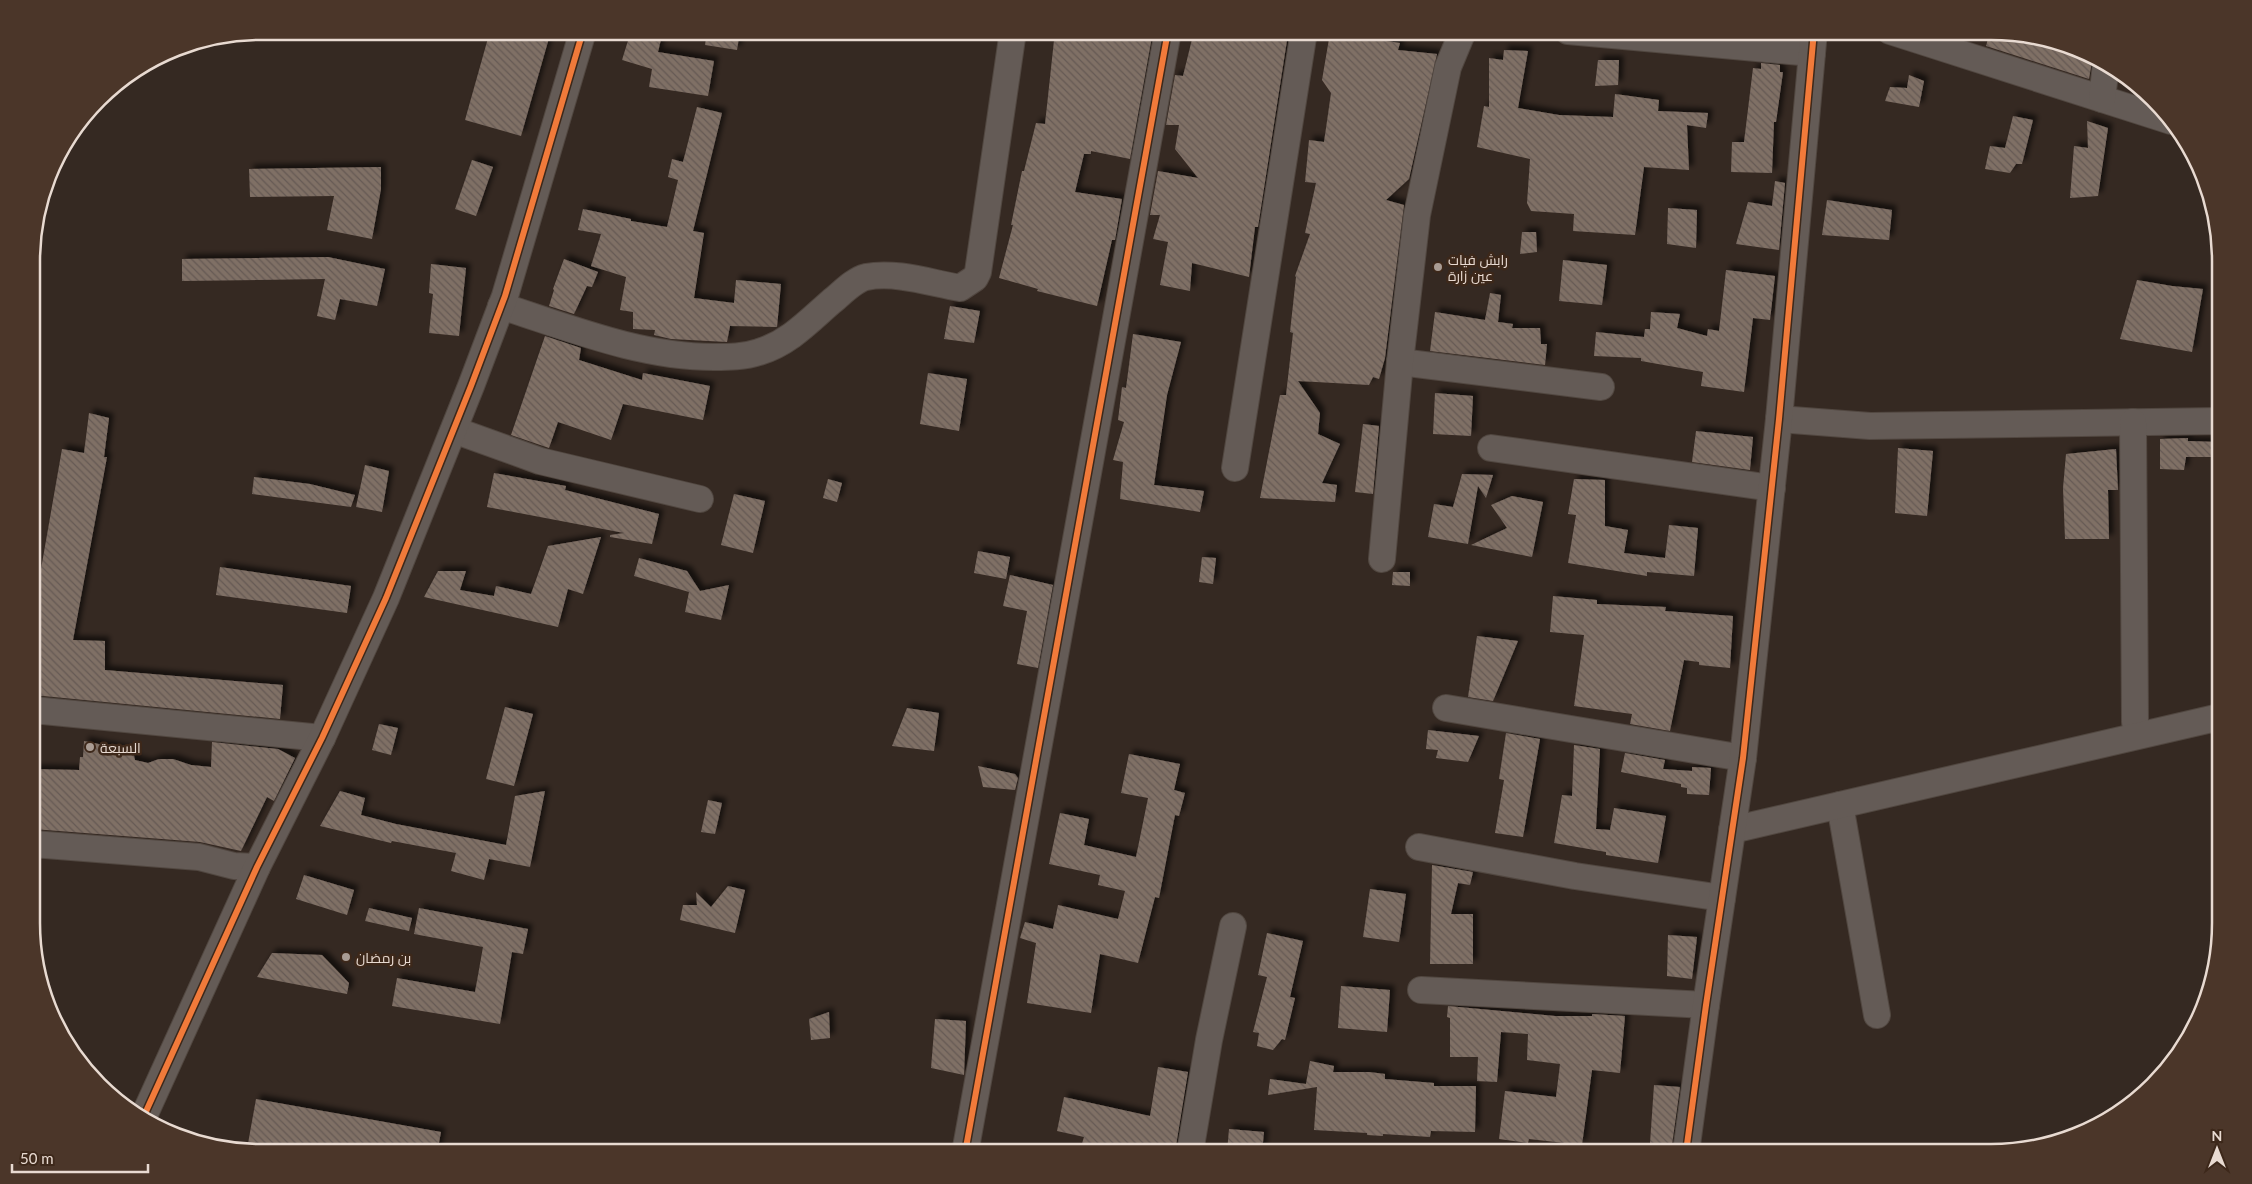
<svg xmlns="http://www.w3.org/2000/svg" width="2252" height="1184" font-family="Lato,Cairo,sans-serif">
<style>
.building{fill:url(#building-back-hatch);filter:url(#shadow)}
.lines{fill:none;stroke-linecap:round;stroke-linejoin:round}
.minor-casing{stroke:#514740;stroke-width:28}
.minor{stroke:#645b56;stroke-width:26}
.cycleway-casing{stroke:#3d281a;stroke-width:9}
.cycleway{stroke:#f17a3a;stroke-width:6}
.poi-dot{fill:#a99c94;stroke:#3d281a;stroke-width:2}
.labels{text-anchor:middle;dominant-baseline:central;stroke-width:5;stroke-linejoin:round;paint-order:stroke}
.poi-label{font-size:14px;fill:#e8dad1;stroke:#3d281a;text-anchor:start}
.rim{fill:none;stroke:#e8dad1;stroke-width:2.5}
</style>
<defs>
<pattern id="building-back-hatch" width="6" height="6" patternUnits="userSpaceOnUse" patternTransform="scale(1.25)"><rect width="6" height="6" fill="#7f6f65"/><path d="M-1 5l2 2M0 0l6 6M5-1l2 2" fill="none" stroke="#655a54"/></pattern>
<filter id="shadow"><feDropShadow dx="4.5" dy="-4.5" stdDeviation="2.5" flood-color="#0009"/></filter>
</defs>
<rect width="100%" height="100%" fill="#352922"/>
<g class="building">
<path d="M490,31H551L521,136L465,120Z"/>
<path d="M631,31H663L658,52L714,61L708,96L649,87L652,69L622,60Z"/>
<path d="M707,31H740L737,50L705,45Z"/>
<path d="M1055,31H1153L1130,159L1091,151V154H1084L1075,192L1122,199L1115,240H1112L1097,306L1037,291L1038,289L999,278L1013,225H1011L1022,171H1024L1036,123L1045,124Z"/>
<path d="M1194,31H1277L1288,34L1258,227H1255L1249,277L1192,263L1190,291L1160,285L1168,242L1153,239L1160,215H1150L1158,171L1198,178L1175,149L1179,125H1166L1175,75L1183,76Z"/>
<path d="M1990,31L2093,55L2089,79L1986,46Z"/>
<path d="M1330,33L1400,43L1398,50L1437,54L1409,179L1386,200L1404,205L1385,358L1379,379L1373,377L1369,385L1298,381L1320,413L1318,434L1340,444L1322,483L1337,485L1335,502L1260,498L1280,395H1286L1293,333L1290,332L1296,277L1295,276L1310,234L1305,233L1316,183L1305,182L1309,140L1324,142L1331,93L1322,80Z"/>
<path d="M1504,50L1528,51L1518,108L1559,115L1613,117L1615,94L1659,100L1658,111L1708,113L1706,128L1687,125L1689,170L1644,167L1635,235L1573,231L1574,214L1531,211L1527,203L1530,159L1477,147L1484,106L1489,107V58L1503,60Z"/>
<path d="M1598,60H1619L1618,85L1595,86Z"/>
<path d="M1761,63L1780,65V72H1783L1776,122H1774L1772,173L1731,172L1732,142H1744L1753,68L1761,69Z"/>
<path d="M1909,75L1924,81L1919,107L1885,101L1890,87L1907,88Z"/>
<path d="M697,107L722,113L693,231L704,233L694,298L734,303L736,280L781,284L777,327L730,326L727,342L671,339L654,335L655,330L633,329V312L620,310L626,277L591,266L601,234L578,230L583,209L631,219V221L667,227L678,180L668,177L672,159L683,162Z"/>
<path d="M2013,116L2033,120L2022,164H2016L2010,173L1985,169L1990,146L2005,148Z"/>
<path d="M2087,121L2108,128L2098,196L2070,198L2074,146L2088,148Z"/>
<path d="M472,160L493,167L476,216L455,209Z"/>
<path d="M381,167V189L372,239L327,230L334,196L250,197L249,169Z"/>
<path d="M1775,181L1785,183L1779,250L1736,244L1748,202L1772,206Z"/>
<path d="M1827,200L1892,210L1889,240L1822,235Z"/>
<path d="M1668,208L1697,210L1696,248L1667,244Z"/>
<path d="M1522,232H1536L1537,252L1520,254Z"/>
<path d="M328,257L385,269L377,306L340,299L335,320L317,316L325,279L182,281V259Z"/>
<path d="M564,259L598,272L592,287L587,286L574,314L549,306L554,290L553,289Z"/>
<path d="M1563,260L1607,265L1602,305L1559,301Z"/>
<path d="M431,264L466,268L459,336L429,333L433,294L429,293Z"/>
<path d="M1726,270L1775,276L1770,320L1753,318L1744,392L1701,386L1703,372L1641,361V358L1594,356L1596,332L1644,337L1645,329H1650L1651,312L1680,314L1677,328L1707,336L1708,329L1719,331Z"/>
<path d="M2137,280L2172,286L2203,289L2192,352L2120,339Z"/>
<path d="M1490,293L1501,295L1498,322L1513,324L1512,328H1540L1541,344H1547L1545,365L1430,351L1435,312L1485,320Z"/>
<path d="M950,306L980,311L974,343L944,339Z"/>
<path d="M1133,334L1181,342L1167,395L1154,485L1204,491L1200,512L1120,499L1123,462L1113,460L1124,422L1118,420L1122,387L1126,388Z"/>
<path d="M545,336L581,348L579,360L642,380L643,373L710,386L703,420L623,404L611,440L558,422L549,448L511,435Z"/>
<path d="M928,373L967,379L959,431L920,424Z"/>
<path d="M1435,393L1473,396L1471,436L1433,434Z"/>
<path d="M89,413L109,418L104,457H107L73,640L105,641V670L283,685L280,719L33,695V615L62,449L84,453Z"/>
<path d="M1363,424L1379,426L1373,494L1355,492Z"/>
<path d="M1696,431L1753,437L1750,470L1692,462Z"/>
<path d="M2188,438V441L2219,442V457H2186L2184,470L2160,469V439Z"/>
<path d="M1898,448L1933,451L1927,516L1895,513Z"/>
<path d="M2116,449L2118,490H2108L2109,539H2065L2063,488L2066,454Z"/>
<path d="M365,465L389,471L382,512L356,507Z"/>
<path d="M494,473L566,486L565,490L659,514L652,544L610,537V535L624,533L487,507Z"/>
<path d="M1462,474L1493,475L1486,498L1478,486L1468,544L1428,537L1434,504L1453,507Z"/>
<path d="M254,477L310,484L355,495L351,507L252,494Z"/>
<path d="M828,479L842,483L837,502L823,498Z"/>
<path d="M1574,479L1605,480V526L1628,530L1624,553L1665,558L1669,525L1698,528L1694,576L1647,572V576L1568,563L1576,515L1568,514Z"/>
<path d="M734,494L765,501L753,553L721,545Z"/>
<path d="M1512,496L1543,502L1532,557L1471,545L1507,528L1491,505Z"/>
<path d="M601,537L583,594L568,589L558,627L424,597L438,571H466L460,590L494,596L496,586L531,594L548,546Z"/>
<path d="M978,551L1010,557L1006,579L974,573Z"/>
<path d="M1202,557L1216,558L1213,584L1199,582Z"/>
<path d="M639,558L687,571L700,591L729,585L721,620L685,612L689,592L634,576Z"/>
<path d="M220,567L351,586L347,613L216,595Z"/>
<path d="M1393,572H1410V586L1392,585Z"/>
<path d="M1010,575L1053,585L1038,668L1017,664L1027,611L1003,606Z"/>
<path d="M1553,596L1597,600V604L1666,607L1665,611L1733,616L1730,668L1699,665V662L1684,660L1670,731L1630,724L1632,714L1574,706L1584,635L1550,632Z"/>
<path d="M1477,636L1518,641L1493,701L1468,697Z"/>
<path d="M505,707L533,714L514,786L486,779Z"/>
<path d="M907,708L939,713L934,751L892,746Z"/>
<path d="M379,724L398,728L391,755L372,750Z"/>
<path d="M1428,730L1479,736L1468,762L1436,758L1438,750L1426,749Z"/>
<path d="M1506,733L1540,739L1523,837L1495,833L1504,780L1499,779Z"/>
<path d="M84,741L133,751L135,760L148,763L159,759H173L191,765L211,767L212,742L278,749L295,758L274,801L267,797L241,851L200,842L33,829V769L79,770L80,757H83Z"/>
<path d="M1574,745L1600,749L1596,829L1610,830L1614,808L1666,816L1658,863L1606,855V852L1554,843L1562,795L1572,796Z"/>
<path d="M1625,753L1665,760L1663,769L1692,771V767L1711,768L1709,795L1687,794V788L1681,787V784L1621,772Z"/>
<path d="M1129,754L1180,764L1174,790L1185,793L1179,816L1175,815L1159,898L1155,897L1138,963L1100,954L1091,1013L1027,1003L1036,943L1020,938L1025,922L1053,929L1058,905L1118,919L1125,891L1098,885L1100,875L1049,864L1060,813L1089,819L1084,845L1136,857L1148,798L1121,793Z"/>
<path d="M978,766L1015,774L1018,778L1015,790L983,787Z"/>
<path d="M340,791L365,798L361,815L396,824L506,845L515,796L545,791L530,867L489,859L484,880L451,871L456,853L392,841L391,843L320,826Z"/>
<path d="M708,800L722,803L715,834L701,832Z"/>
<path d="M1432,865L1473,872L1470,885L1458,883L1451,914H1473V964H1430Z"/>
<path d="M304,875L354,890L347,915L296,899Z"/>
<path d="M728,886L745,890L735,933L680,920L683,905H697L696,892L711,907Z"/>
<path d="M1370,889L1406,894L1399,942L1363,937Z"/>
<path d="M369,908L412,918L409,931L365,921Z"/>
<path d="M419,908L528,929L523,954L512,952L500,1024L392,1006L397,978L475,992L483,947L414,934Z"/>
<path d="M1267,933L1303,941L1290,997L1295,998L1285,1040L1282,1039L1273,1050L1257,1046L1259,1033L1253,1032L1267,977L1258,975Z"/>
<path d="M1668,935L1697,937L1692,979L1667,976Z"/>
<path d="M272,953L322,955L349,983L347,994L257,977Z"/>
<path d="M1341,986L1390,990L1387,1032L1338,1028Z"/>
<path d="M1448,1006L1555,1016H1592V1014L1625,1016L1620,1073L1592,1070L1582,1145L1529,1139L1528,1143L1499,1139L1505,1091L1556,1097L1560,1064L1527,1060L1528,1034L1501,1032L1497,1082L1477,1081L1478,1057H1450V1018L1447,1017Z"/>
<path d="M829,1012L830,1038L811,1040L809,1019Z"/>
<path d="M935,1019L966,1021L964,1075L931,1068Z"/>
<path d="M1310,1061L1334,1066L1333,1072H1369L1385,1074V1079L1434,1083V1086H1476L1475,1132L1431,1131L1430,1137L1383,1134V1136L1367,1135V1133L1314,1130L1317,1087L1268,1095L1270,1079L1306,1084Z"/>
<path d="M1158,1067L1188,1072L1175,1152L1079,1153L1084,1137L1057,1131L1064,1097L1150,1116Z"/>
<path d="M1654,1085L1680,1087L1672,1145L1650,1143Z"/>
<path d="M256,1099L441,1132L437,1153H261L247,1149Z"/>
<path d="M1229,1129L1264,1132L1262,1152H1227Z"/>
</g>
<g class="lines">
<g class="minor-casing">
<g id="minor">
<path d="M1568,31L1812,53"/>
<path d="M1890,31L2171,121"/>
<path d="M2102,99L2106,64"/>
<path d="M501,306C570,328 640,357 714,357C729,357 744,357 759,352C789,343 809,321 832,301C842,293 854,280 866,277C896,271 931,283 960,288L975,278L978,272L1013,31"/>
<path d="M1400,362L1601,387"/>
<path d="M1779,419L1870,426L2219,421"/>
<path d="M2133,422L2135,722"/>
<path d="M454,430L540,461L700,499"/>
<path d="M1491,448L1772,488"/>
<path d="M1235,468L1304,31"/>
<path d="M1382,559L1400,362L1417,215L1448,67L1463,31"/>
<path d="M1446,708L1743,758"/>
<path d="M33,710L322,738"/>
<path d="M1840,805L1877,1015"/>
<path d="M1732,830L2220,717"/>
<path d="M33,844L199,857L234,866L257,867"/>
<path d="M1419,847L1575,876L1722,898"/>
<path d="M1421,990L1706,1005"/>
<path d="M143,1118L257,867L322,738L386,598L471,386L505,296L583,31"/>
<path d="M1190,1152L1209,1040L1233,926"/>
<path d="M1686,1152L1706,1005L1743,758L1779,419L1814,31"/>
<path d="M965,1153L1168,31"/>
</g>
</g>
<use href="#minor" class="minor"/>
<g class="cycleway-casing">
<g id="cycleway">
<path d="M143,1118L257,867L322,738L386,598L471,386L505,296L583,31"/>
<path d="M1686,1152L1706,1005L1743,758L1779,419L1814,31"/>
<path d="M965,1153L1168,31"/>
</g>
</g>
<use href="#cycleway" class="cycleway"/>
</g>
<g class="poi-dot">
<circle cx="1438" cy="267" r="5"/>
<circle cx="90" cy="747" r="5"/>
<circle cx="346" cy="957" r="5"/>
</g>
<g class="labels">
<g class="poi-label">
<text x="1448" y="259">رابش فيات<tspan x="1448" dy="16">عين زارة</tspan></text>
<text x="100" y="747">السبعة</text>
<text x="356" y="957">بن رمضان</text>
</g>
</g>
<path d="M0 0H2252V1184H0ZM261 40H1991A221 221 0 0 1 2212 261V923A221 221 0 0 1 1991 1144H261A221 221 0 0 1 40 923V261A221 221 0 0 1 261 40Z" fill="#4b3629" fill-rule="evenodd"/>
<path class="rim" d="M261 40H1991A221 221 0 0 1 2212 261V923A221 221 0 0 1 1991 1144H261A221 221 0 0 1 40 923V261A221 221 0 0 1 261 40Z"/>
<g transform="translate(2217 1149)" stroke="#3d281a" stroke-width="4" paint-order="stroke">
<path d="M0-4L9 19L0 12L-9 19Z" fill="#e8dad1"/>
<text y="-8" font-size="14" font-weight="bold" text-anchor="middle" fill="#e8dad1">N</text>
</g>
<path d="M12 1164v8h136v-8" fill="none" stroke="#e8dad1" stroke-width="2.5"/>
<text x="20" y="1164" font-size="15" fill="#e8dad1" stroke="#3d281a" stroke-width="4" paint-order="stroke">50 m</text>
</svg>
